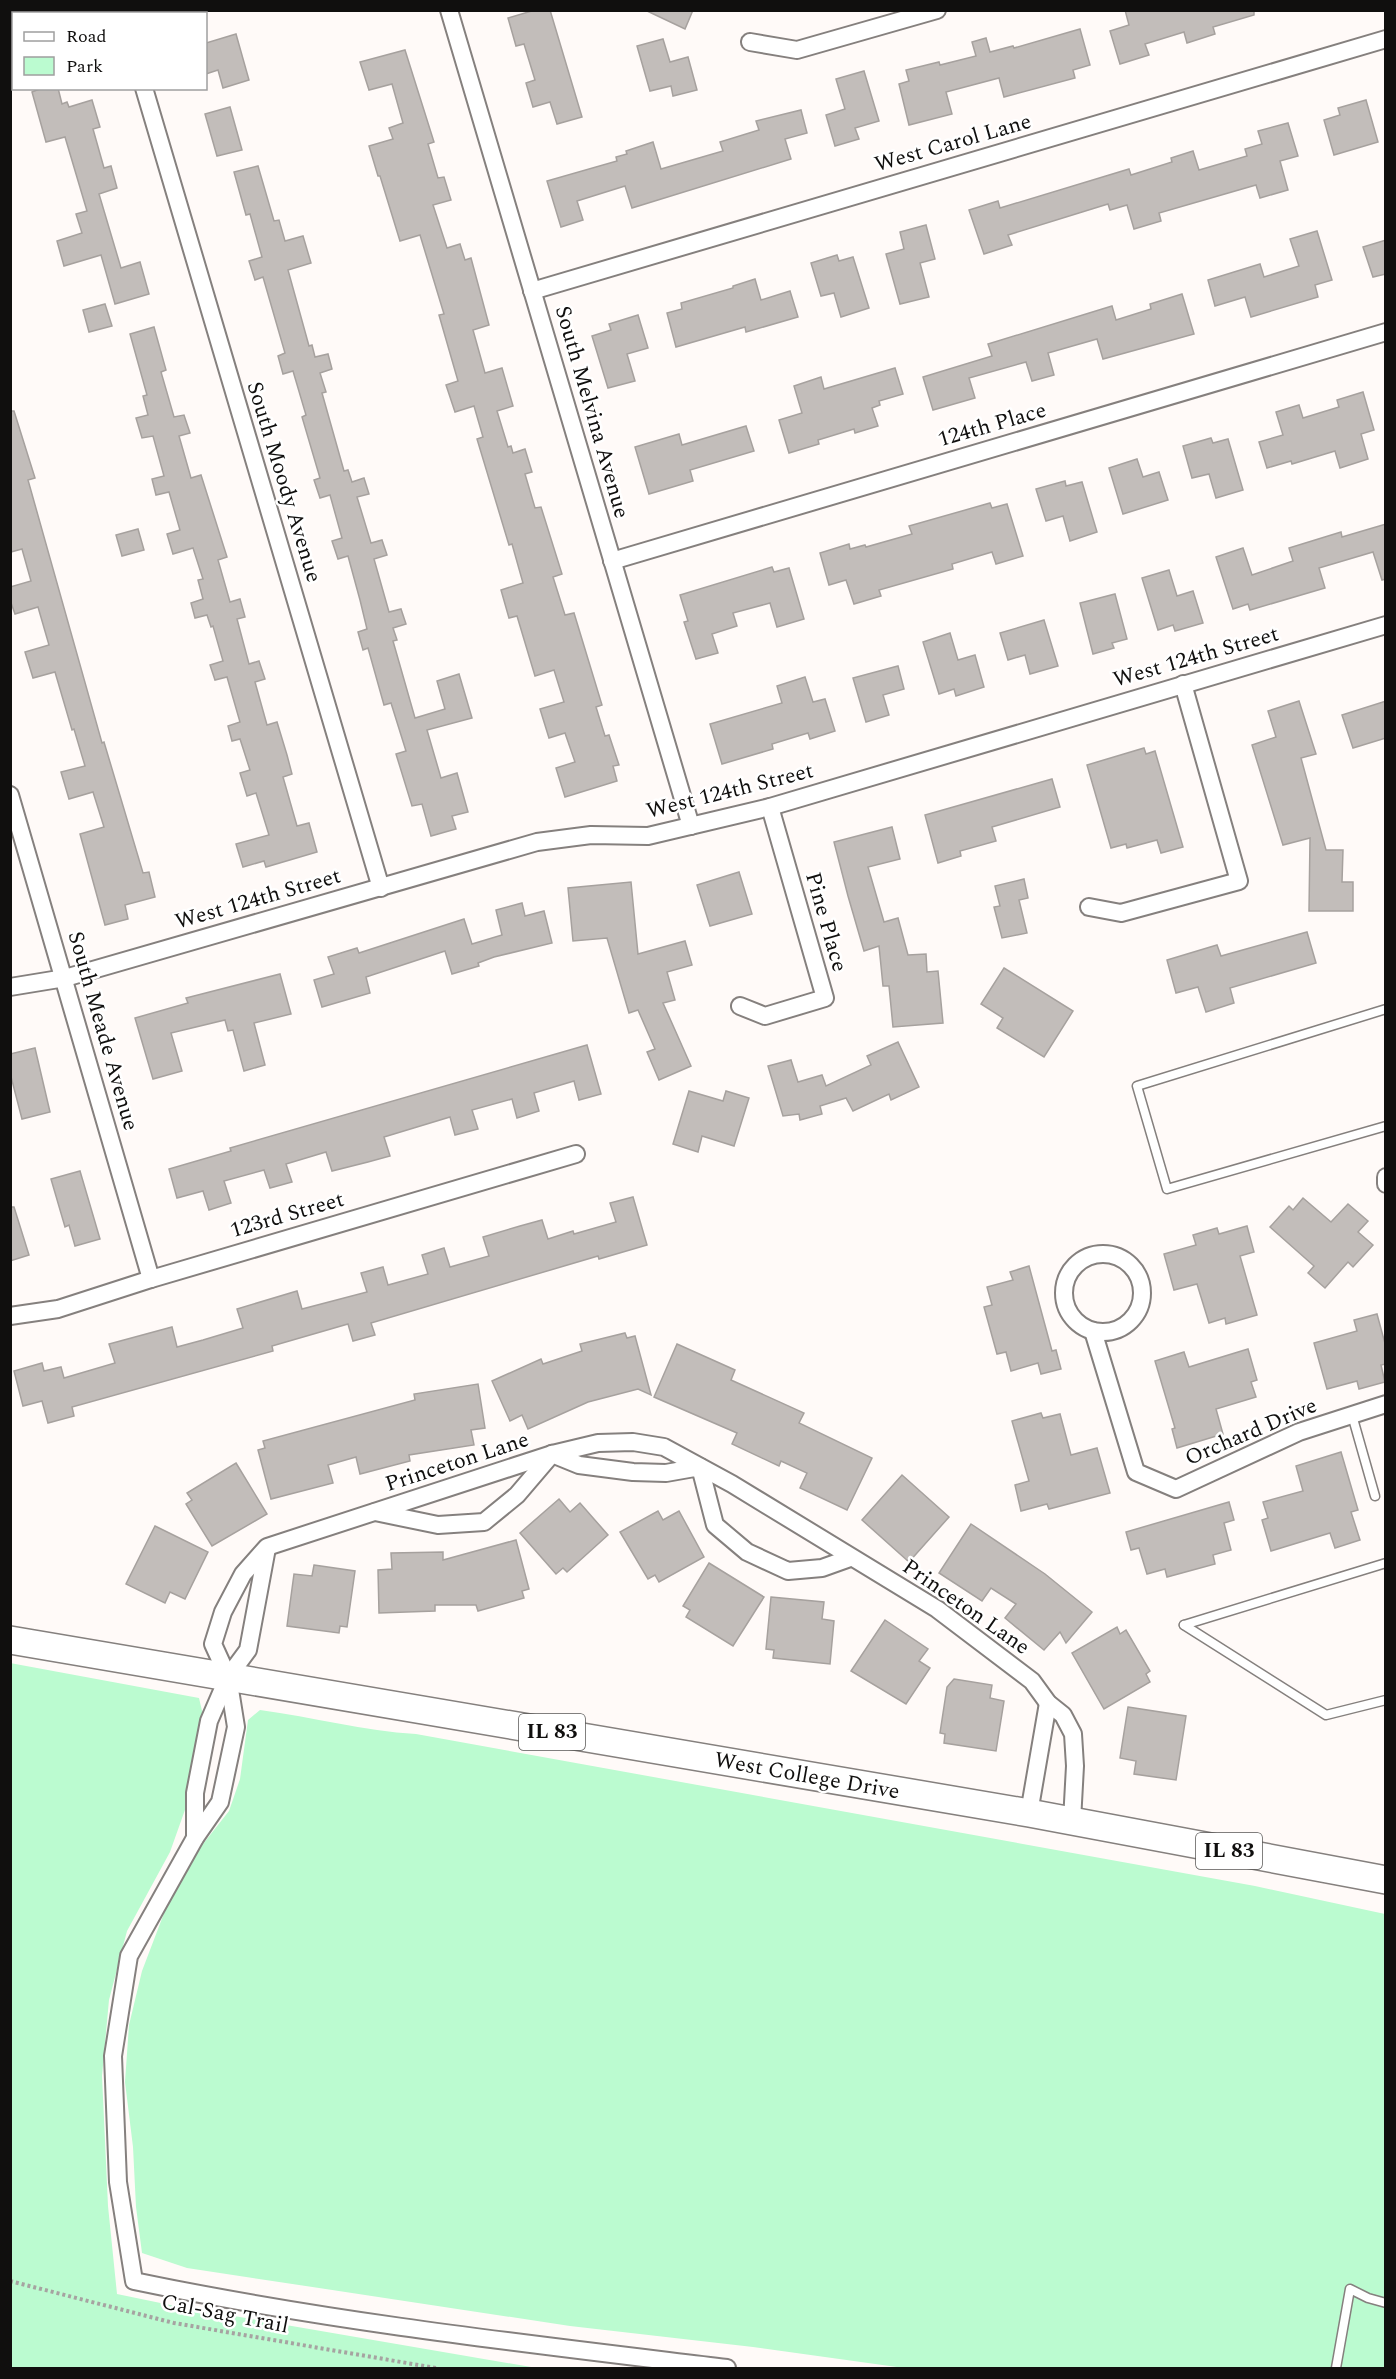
<svg xmlns="http://www.w3.org/2000/svg" width="1396" height="2379" font-family="Spectral,serif">
<style>
.green{fill:#bbfbd0}
.building{fill:#c2bdba;stroke:#a6a19e;stroke-width:1.5}
.lines{fill:none;stroke-linecap:round;stroke-linejoin:round}
.service-casing{stroke:#85807e;stroke-width:11}
.minor-casing{stroke:#85807e;stroke-width:20}
.primary-casing{stroke:#85807e;stroke-width:30}
.path{stroke:#a6a3a1;stroke-width:4;stroke-dasharray:3 3;stroke-linecap:butt}
.service{stroke:#fff;stroke-width:8}
.minor{stroke:#fff;stroke-width:16}
.primary{stroke:#fff;stroke-width:27}
.labels{text-anchor:middle;dominant-baseline:central;stroke-width:5;stroke-linejoin:round;paint-order:stroke}
.shield{fill:#fff;stroke:#585756;stroke-width:1.5}
.shield-label{font-size:21px;font-weight:bold;fill:#100f0e}
.street-label{font-size:22px;fill:#100f0e;stroke:#fff}
</style>
<rect width="100%" height="100%" fill="#fffaf8"/>
<g class="green">
<path d="M10,1663L199,1698L203,1715L186,1807L170,1852L127,1931L109,2000L102,2076L108,2206L117,2294L175,2306L537,2368H11Z"/>
<path d="M260,1710C313,1717 364,1731 416,1734L1255,1886L1385,1914V2368H904L753,2347L570,2326L187,2268L142,2253L136,2207L133,2147L125,2082L129,2025L142,1971L166,1908L199,1849L229,1811L240,1779L248,1720Z"/>
</g>
<g class="building">
<path d="M535,10H550L582,117L557,124L550,102L533,107L526,83L535,80L524,44L516,46L508,18Z"/>
<path d="M645,10H693L685,29Z"/>
<path d="M1125,10H1254V15L1213,27L1215,34L1187,43L1184,32L1145,44L1149,55L1120,64L1110,31L1129,25Z"/>
<path d="M1080,29L1090,65L1073,70L1075,78L1004,97L999,78L946,92L952,114L909,125L899,84L909,81L906,70L939,62L940,65L976,56L972,42L986,38L990,52L1013,46L1014,48Z"/>
<path d="M236,34L249,80L223,88L218,70L206,74V43Z"/>
<path d="M663,39L670,62L688,57L697,90L673,96L671,86L650,91L637,46Z"/>
<path d="M405,50L434,142L428,144L438,178L444,177L451,200L433,205L447,248L460,244L465,260L471,258L489,325L473,330L485,373L502,368L513,406L497,411L508,447L511,446L513,453L525,449L532,472L525,474L535,508L541,507L562,574L553,577L565,615L574,613L602,705L596,707L605,736L609,735L619,765L613,766L617,781L565,797L556,768L575,762L565,733L549,738L540,709L564,702L554,670L535,676L517,616L509,618L501,590L523,583L512,544L509,545L477,439L483,437L474,406L455,412L446,385L458,381L439,315L444,314L420,235L400,241L380,176H378L369,146L393,139L389,128L403,123L392,84L369,90L360,62Z"/>
<path d="M864,71L879,121L855,128L859,139L835,146L826,115L845,109L836,79Z"/>
<path d="M42,88H58L62,104L67,102L69,107L92,100L100,127L93,129L104,168L111,166L117,188L99,194L121,268L140,262L149,294L115,304L101,255L64,266L57,241L82,233L76,214L87,211L65,137L46,142L32,92Z"/>
<path d="M1366,100L1378,142L1334,155L1324,120L1340,115L1338,108Z"/>
<path d="M230,107L242,150L217,156L205,114Z"/>
<path d="M801,110L807,133L785,139L791,159L632,208L625,186L577,201L583,220L561,227L547,181L617,161L616,157L627,154L626,151L653,142L661,169L723,151L720,142L759,130L756,121Z"/>
<path d="M1288,123L1298,156L1280,161L1288,190L1260,198L1256,185L1159,213L1161,221L1134,229L1127,205L1110,210L1108,204L1008,235L1012,245L984,254L969,210L998,201L1000,208L1129,169L1131,175L1172,162L1171,158L1193,151L1199,170L1247,156L1245,149L1262,144L1258,131Z"/>
<path d="M258,166L274,221L279,220L285,241L303,236L311,263L288,270L309,346L312,345L315,357L328,354L332,369L320,373L326,392L322,393L344,471L348,470L352,482L364,478L369,494L357,497L371,543L382,540L387,555L374,559L389,612L401,609L406,624L393,628L397,640L393,641L415,718L445,709L437,681L459,674L472,718L427,730L441,778L457,773L468,812L452,816L456,829L431,836L422,804L412,806L396,754L406,751L391,703L384,705L368,648L363,650L358,632L367,629L360,600L348,556L338,559L332,541L342,538L330,495L320,498L314,480L320,478L302,417L306,415L293,371L283,374L278,356L285,353L263,277L255,280L249,261L262,257L250,214L246,215L234,172Z"/>
<path d="M926,225L935,259L920,263L929,297L900,304L886,254L904,249L900,232Z"/>
<path d="M1317,231L1332,280L1315,285L1318,297L1251,317L1245,297L1215,306L1208,280L1260,264L1264,277L1299,266L1290,239Z"/>
<path d="M1386,240V274L1373,277L1363,247Z"/>
<path d="M837,255L839,261L853,257L869,308L841,317L834,293L821,296L811,263Z"/>
<path d="M755,279L761,300L790,291L798,317L746,332L745,327L676,347L667,313L682,309L681,303L733,288V286Z"/>
<path d="M1182,294L1194,334L1103,359L1097,339L1048,353L1054,375L1032,381L1026,362L969,378L975,398L933,410L923,377L992,356L988,344L1112,306L1116,320L1151,309L1150,304Z"/>
<path d="M105,304L112,326L89,332L83,310Z"/>
<path d="M638,315L648,348L627,354L635,381L608,388L592,336L611,330L609,324Z"/>
<path d="M154,327L166,370L161,372L174,417L184,415L190,433L179,436L191,478L201,475L227,557L218,560L230,602L240,599L245,617L237,619L249,664L259,661L265,679L255,682L267,725L277,722L287,755L292,774L283,777L297,826L309,823L317,852L266,867L264,861L243,867L236,844L269,835L256,793L247,796L240,773L250,770L240,739L232,741L228,726L240,722L227,677L215,680L210,665L223,661L213,626L211,627L207,615L195,618L191,603L203,599L198,580L203,579L193,548L173,554L167,534L180,530L169,492L156,495L152,479L164,476L153,436L142,438L136,418L148,415L143,396L147,395L130,334Z"/>
<path d="M895,368L903,394L879,401L880,405L872,408L878,426L855,433L854,429L818,440L819,444L789,453L779,420L802,413L794,386L821,377L824,389Z"/>
<path d="M1363,392L1374,430L1361,434L1368,459L1340,468L1335,451L1292,464L1291,461L1267,468L1259,442L1283,435L1276,412L1299,405L1303,418L1339,407L1337,400Z"/>
<path d="M10,411H14L35,478L28,480L102,743L104,742L143,873L149,872L155,897L125,905L128,919L105,925L80,834L104,827L93,792L69,799L61,772L85,766L74,729L72,730L55,672L33,678L25,652L49,645L38,607L15,614L10,600V587L31,581L22,549L11,552Z"/>
<path d="M746,426L754,451L690,470L693,481L649,494L635,447L679,434L682,445Z"/>
<path d="M1211,438L1213,443L1228,439L1243,490L1216,498L1209,474L1192,478L1183,446Z"/>
<path d="M1137,459L1143,477L1159,472L1168,500L1123,514L1109,468Z"/>
<path d="M1065,481L1066,486L1082,482L1097,532L1070,541L1063,516L1046,521L1036,489Z"/>
<path d="M990,503L992,508L1007,504L1023,556L996,564L992,552L952,564L953,569L879,590L881,596L854,604L846,580L829,585L820,553L849,544L850,549L865,545L866,547L912,534L909,526Z"/>
<path d="M1386,524V579L1382,580L1373,552L1319,568L1325,588L1250,610L1248,604L1233,609L1216,557L1243,548L1252,575L1293,561L1289,548L1341,532L1342,537Z"/>
<path d="M138,529L144,550L122,556L116,535Z"/>
<path d="M772,567L774,572L789,568L804,619L777,627L770,603L733,613L737,626L712,634L718,653L696,659L684,622L688,621L680,595Z"/>
<path d="M1169,570L1177,596L1193,591L1203,623L1175,631L1173,625L1158,630L1142,578Z"/>
<path d="M1115,594L1127,639L1112,643L1114,648L1093,654L1080,603Z"/>
<path d="M1044,620L1058,666L1030,674L1025,655L1008,660L1000,633Z"/>
<path d="M950,633L958,660L975,655L984,687L956,696L954,689L939,694L923,642Z"/>
<path d="M898,666L904,689L883,695L889,715L866,722L853,678Z"/>
<path d="M805,677L813,702L825,699L835,731L810,739L808,733L772,744L773,749L722,764L710,724L782,703L777,686Z"/>
<path d="M1299,701L1316,754L1301,758L1326,850H1343L1342,882H1353V911H1309L1310,838L1283,845L1252,745L1276,737L1268,711Z"/>
<path d="M1386,701V738L1353,748L1342,715Z"/>
<path d="M1144,748L1146,754L1155,751L1183,847L1161,853L1157,840L1127,848L1126,844L1111,848L1087,765Z"/>
<path d="M1052,779L1060,807L992,827L996,841L960,851L961,856L938,863L925,815Z"/>
<path d="M892,827L900,859L868,867L884,922L898,918L908,955L926,954L927,972L938,971L943,1023L893,1027L889,986H883L879,946L864,951L848,896L834,842Z"/>
<path d="M739,872L752,914L710,926L697,885Z"/>
<path d="M1024,879L1028,898L1019,900L1027,933L1002,938L994,907L1000,906L995,886Z"/>
<path d="M631,882L638,954L685,941L692,965L667,972L675,1000L663,1003L691,1066L659,1080L647,1052L655,1049L638,1010L629,1013L607,938L573,941L568,888Z"/>
<path d="M522,903L525,916L544,911L552,943L494,957L478,963L479,966L452,974L445,951L366,977L370,993L322,1007L314,980L334,974L328,957L357,948L359,953L464,919L472,944L502,935L496,910Z"/>
<path d="M1307,932L1316,963L1230,988L1234,1003L1206,1012L1198,987L1176,993L1167,960L1217,945L1221,956Z"/>
<path d="M1004,968L1073,1011L1044,1057L997,1028L1003,1018L981,1004Z"/>
<path d="M280,974L291,1014L254,1023L265,1065L244,1071L233,1030L228,1031L225,1020L171,1033L182,1071L153,1079L135,1018L188,1003L186,998Z"/>
<path d="M898,1042L919,1087L891,1100L889,1094L853,1111L846,1098L820,1106L822,1114L800,1120L799,1114L783,1116L768,1066L791,1060L798,1082L822,1075L826,1086L871,1065L867,1056Z"/>
<path d="M587,1045L601,1094L579,1100L574,1081L534,1093L539,1111L517,1118L512,1099L472,1110L478,1129L455,1135L450,1117L384,1137L390,1156L368,1162L332,1171L326,1152L286,1164L292,1182L270,1188L264,1170L224,1181L231,1203L209,1210L203,1191L177,1198L169,1169L231,1151L230,1148Z"/>
<path d="M35,1048L50,1112L22,1119L10,1073V1054Z"/>
<path d="M689,1091L723,1101L726,1091L749,1098L734,1146L702,1136L698,1152L673,1144Z"/>
<path d="M80,1171L100,1239L75,1246L69,1225L65,1227L51,1179Z"/>
<path d="M633,1197L647,1245L599,1259L598,1256L371,1323L375,1335L353,1341L348,1324L272,1346L273,1351L72,1407L74,1416L48,1423L42,1401L23,1406L14,1371L42,1363L44,1371L61,1367L64,1378L115,1363L109,1344L172,1327L177,1347L203,1340L243,1328L237,1309L297,1291L302,1309L367,1292L361,1273L383,1267L388,1285L428,1274L422,1255L444,1248L450,1267L489,1256L483,1237L520,1226L542,1220L548,1239L573,1231L574,1234L616,1222L610,1203Z"/>
<path d="M1303,1198L1331,1222L1348,1204L1368,1221L1358,1232L1373,1245L1353,1267L1348,1262L1325,1288L1308,1273L1314,1266L1270,1227L1289,1206L1293,1210Z"/>
<path d="M10,1207H14L29,1255L10,1261Z"/>
<path d="M1247,1226L1254,1252L1240,1256L1257,1315L1226,1324L1225,1318L1209,1323L1197,1284L1174,1290L1164,1254L1196,1245L1193,1235L1217,1228L1219,1234Z"/>
<path d="M1029,1266L1052,1351L1056,1350L1061,1369L1041,1374L1038,1363L1011,1371L1006,1352L997,1354L984,1307L992,1305L987,1287L1013,1280L1010,1272Z"/>
<path d="M1377,1314L1386,1347V1364L1381,1365L1385,1382L1359,1389L1357,1381L1327,1389L1314,1343L1357,1331L1354,1320Z"/>
<path d="M625,1333L627,1338L635,1336L651,1395L638,1389L588,1402L528,1429L522,1415L510,1421L492,1381L541,1359L543,1364L582,1351L580,1344Z"/>
<path d="M677,1344L735,1370L731,1380L804,1413L799,1423L872,1458L847,1510L800,1488L807,1473L781,1461L779,1466L732,1444L737,1433L654,1397Z"/>
<path d="M1248,1349L1257,1380L1251,1382L1256,1397L1216,1409L1223,1434L1177,1448L1172,1429L1175,1428L1155,1361L1184,1352L1189,1367Z"/>
<path d="M478,1384L485,1428L471,1430L474,1445L409,1455L410,1461L360,1474L356,1457L328,1465L333,1483L271,1499L258,1450L265,1448L263,1441L415,1400L414,1394Z"/>
<path d="M1041,1413L1043,1418L1060,1414L1071,1455L1097,1448L1110,1493L1049,1509L1047,1504L1021,1511L1015,1485L1029,1481L1012,1421Z"/>
<path d="M1341,1452L1358,1510L1351,1512L1360,1540L1335,1548L1330,1533L1271,1551L1262,1520L1268,1518L1263,1502L1303,1491L1296,1466Z"/>
<path d="M236,1463L267,1514L212,1546L186,1504L192,1500L187,1493Z"/>
<path d="M902,1475L949,1517L909,1562L862,1520Z"/>
<path d="M559,1499L570,1512L580,1503L608,1535L567,1572L563,1568L556,1574L520,1533Z"/>
<path d="M1229,1502L1234,1520L1224,1523L1231,1550L1213,1555L1215,1564L1167,1577L1165,1569L1147,1574L1139,1548L1131,1550L1126,1532Z"/>
<path d="M658,1511L663,1520L679,1511L704,1557L659,1582L655,1575L648,1579L620,1532Z"/>
<path d="M971,1524L1045,1574L1092,1612L1066,1643L1060,1632L1044,1650L1005,1618L1016,1604L991,1588L982,1601L939,1573Z"/>
<path d="M155,1526L208,1552L185,1599L170,1592L165,1603L126,1584Z"/>
<path d="M516,1540L529,1589L522,1591L524,1598L478,1611L476,1605H435V1611L379,1613L378,1570L392,1569L391,1553L443,1552V1560Z"/>
<path d="M709,1563L764,1597L733,1646L686,1617L690,1610L683,1606Z"/>
<path d="M314,1565L355,1571L347,1627L340,1626L339,1633L287,1626L294,1574L312,1576Z"/>
<path d="M771,1597L824,1602L822,1619L834,1621L830,1664L773,1658L774,1650L766,1649Z"/>
<path d="M885,1620L928,1649L919,1661L930,1668L906,1704L851,1671Z"/>
<path d="M1117,1627L1120,1634L1126,1630L1150,1671L1146,1674L1150,1682L1104,1709L1072,1653Z"/>
<path d="M954,1679L992,1685L990,1698L1004,1701L996,1751L944,1743L945,1734L940,1733L947,1687Z"/>
<path d="M1128,1707L1186,1716L1176,1780L1134,1774L1136,1761L1120,1758Z"/>
</g>
<g class="lines">
<g class="service-casing">
<g id="service">
<path d="M1386,1009L1137,1086L1167,1189L1386,1126"/>
<path d="M1352,1415L1375,1496"/>
<path d="M1184,1625L1326,1715L1386,1700"/>
<path d="M1184,1625L1386,1563"/>
<path d="M1336,2368L1350,2289L1368,2298L1386,2303"/>
</g>
</g>
<g class="minor-casing">
<g id="minor">
<path d="M121,10L122,14"/>
<path d="M449,10L691,826"/>
<path d="M155,14L165,10"/>
<path d="M750,42L797,50L937,10"/>
<path d="M10,55L14,54"/>
<path d="M144,88L381,888"/>
<path d="M532,291L1386,39"/>
<path d="M612,561L1386,332"/>
<path d="M10,795L151,1279"/>
<path d="M1089,907L1121,913L1239,881L1183,684"/>
<path d="M10,987L65,978L537,842L591,835L648,836L770,807L1386,625"/>
<path d="M740,1006L765,1016L825,998L770,807"/>
<path d="M1386,1177V1184"/>
<circle cx="1103" cy="1293" r="39"/>
<path d="M10,1316L58,1309L151,1279L576,1154"/>
<path d="M1093,1331L1136,1472L1176,1489L1299,1432L1386,1404"/>
<path d="M375,1512L438,1525L484,1522L517,1495L552,1454L579,1465L633,1472L666,1473L700,1467L715,1525L747,1552L788,1571L822,1568L850,1558"/>
<path d="M1029,1813L1048,1703"/>
<path d="M195,1838V1793L209,1721L228,1677L248,1650L267,1548"/>
<path d="M727,2368C529,2344 330,2322 134,2281L118,2182L113,2056L129,1956L195,1838L220,1802L236,1727L228,1677L213,1644L223,1612L243,1574L267,1547L552,1454L598,1443L633,1442L664,1447L732,1484L937,1609L1032,1681L1048,1703L1063,1715L1073,1734L1075,1766L1072,1821"/>
</g>
</g>
<g class="primary-casing">
<path id="primary" d="M10,1640L1029,1813L1386,1880"/>
</g>
<path class="path" d="M10,2281L174,2323L436,2368"/>
<use href="#service" class="service"/>
<use href="#minor" class="minor"/>
<use href="#primary" class="primary"/>
</g>
<g class="labels">
<g class="shield">
<rect x="519" y="1714" width="66" height="36" rx="4.5"/>
<rect x="1196" y="1833" width="66" height="36" rx="4.5"/>
</g>
<g class="shield-label">
<text x="552" y="1732">IL 83</text>
<text x="1229" y="1851">IL 83</text>
</g>
<g class="street-label">
<text transform="translate(953 143) rotate(-16)">West Carol Lane</text>
<text transform="translate(592 412) rotate(74)">South Melvina Avenue</text>
<text transform="translate(992 425) rotate(-16)">124th Place</text>
<text transform="translate(284 482) rotate(73)">South Moody Avenue</text>
<text transform="translate(1196 657) rotate(-16)">West 124th Street</text>
<text transform="translate(730 791) rotate(-14)">West 124th Street</text>
<text transform="translate(258 899) rotate(-16)">West 124th Street</text>
<text transform="translate(826 922) rotate(74)">Pine Place</text>
<text transform="translate(103 1031) rotate(74)">South Meade Avenue</text>
<text transform="translate(287 1215) rotate(-16)">123rd Street</text>
<text transform="translate(1251 1432) rotate(-23)">Orchard Drive</text>
<text transform="translate(457 1462) rotate(-18)">Princeton Lane</text>
<text transform="translate(966 1607) rotate(35)">Princeton Lane</text>
<text transform="translate(807 1776) rotate(10)">West College Drive</text>
<text transform="translate(225 2314) rotate(11)">Cal-Sag Trail</text>
</g>
</g>
<rect width="1396" height="2379" fill="none" stroke="#100f0e" stroke-width="24"/>
<rect x="12" y="12" width="195" height="78" fill="#ffffff" stroke="#9f9f9f" stroke-width="1.5"/>
<rect x="24" y="32" width="30" height="9" fill="#ffffff" stroke="#9f9f9f" stroke-width="1.5"/>
<text x="66" y="42" font-size="18" fill="#100f0e">Road</text>
<rect x="24" y="57" width="30" height="18" fill="#bbfbd0" stroke="#9f9f9f" stroke-width="1.5"/>
<text x="66" y="72" font-size="18" fill="#100f0e">Park</text>
</svg>
